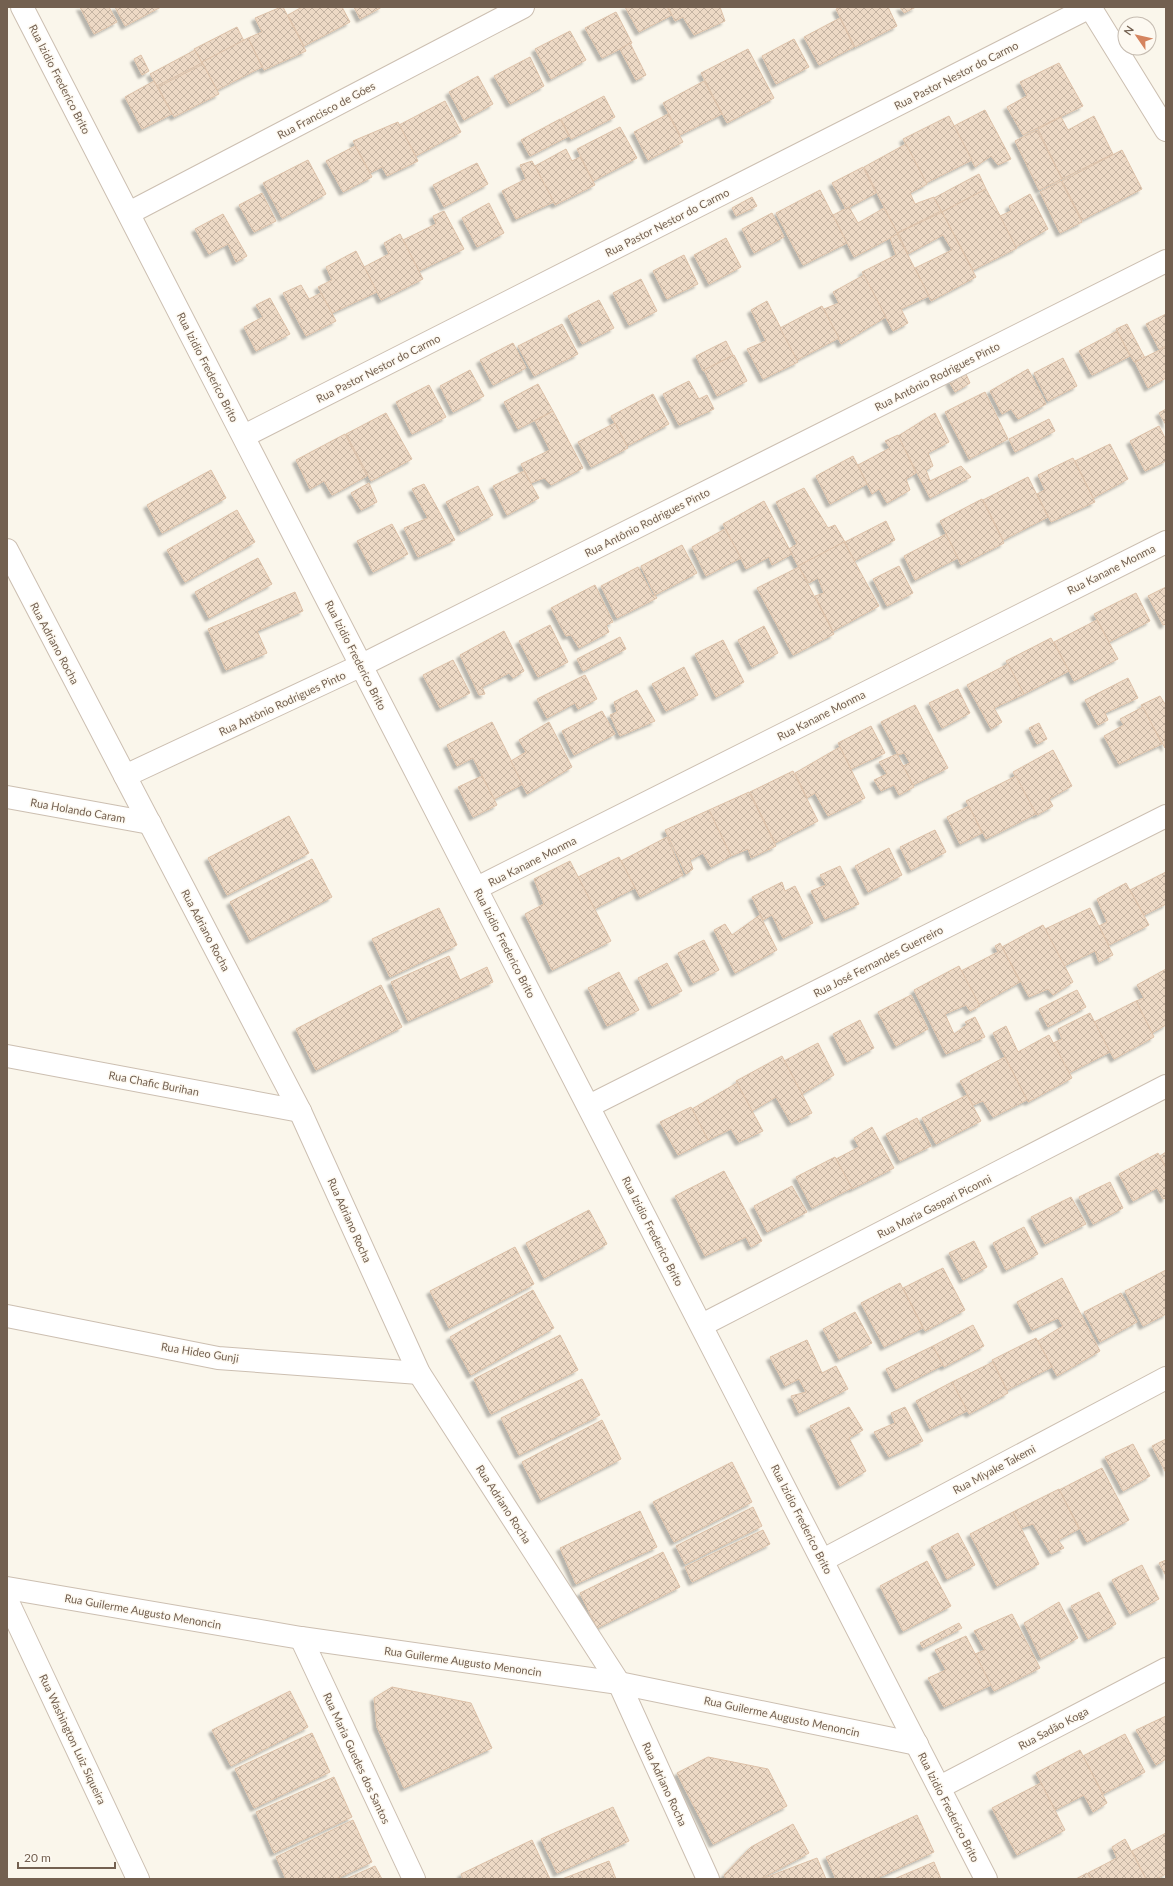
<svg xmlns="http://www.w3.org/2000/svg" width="1173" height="1886" font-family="Lato,sans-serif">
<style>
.building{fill:url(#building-cross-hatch);stroke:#ddc1a8;filter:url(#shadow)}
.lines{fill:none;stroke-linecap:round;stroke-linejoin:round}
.minor-casing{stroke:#ccbfb1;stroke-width:24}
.minor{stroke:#fff;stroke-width:22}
.labels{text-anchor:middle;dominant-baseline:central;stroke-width:3;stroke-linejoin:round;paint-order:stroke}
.street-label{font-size:11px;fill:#736050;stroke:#fdf9f1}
</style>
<defs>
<pattern id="building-cross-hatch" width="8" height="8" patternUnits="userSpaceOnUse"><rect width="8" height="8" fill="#edd9c5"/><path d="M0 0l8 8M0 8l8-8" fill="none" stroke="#c4b3a2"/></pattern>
<filter id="shadow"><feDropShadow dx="-3.5" dy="3.5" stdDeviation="1" flood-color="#0004"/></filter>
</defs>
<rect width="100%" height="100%" fill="#faf6eb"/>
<g class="building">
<path d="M80,7H109L117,22L94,34Z"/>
<path d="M115,7H161L125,26Z"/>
<path d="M281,7H283L306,51L264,70L248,38L262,32L255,18Z"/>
<path d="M302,7H342L350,22L304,46L288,15Z"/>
<path d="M354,7H382L360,19Z"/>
<path d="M625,7H667L672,15L639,32Z"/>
<path d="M668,7H720L725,21L694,35L683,17L675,21Z"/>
<path d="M841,7H888L897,26L855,47L836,9Z"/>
<path d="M900,7H916L904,13Z"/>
<path d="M616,12L632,43L602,58L585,28Z"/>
<path d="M840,18L854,47L819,65L804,37Z"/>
<path d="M237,27L244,41L202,63L194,49Z"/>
<path d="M570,31L586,60L551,79L535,49Z"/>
<path d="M248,38L262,67L217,90L202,62Z"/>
<path d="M794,39L809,67L776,84L762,56Z"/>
<path d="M630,43L646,75L636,80L620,49Z"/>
<path d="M748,49L774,98L727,123L701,73Z"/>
<path d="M195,50L202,63L157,86L150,74Z"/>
<path d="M141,55L149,71L142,75L134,59Z"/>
<path d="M530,57L544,86L510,104L494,76Z"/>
<path d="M1059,63L1083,106L1023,135L1007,107L1027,96L1020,82Z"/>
<path d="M203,64L219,94L174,117L158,87Z"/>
<path d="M478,76L493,104L464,120L449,92Z"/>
<path d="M154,81L172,114L142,129L125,97Z"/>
<path d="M704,81L722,114L680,135L663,103Z"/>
<path d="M604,96L615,117L571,139L561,119Z"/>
<path d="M445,101L461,132L416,156L399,125Z"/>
<path d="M985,110L1011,159L998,165L991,156L975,167L954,126Z"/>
<path d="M668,114L683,142L648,160L634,132Z"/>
<path d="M949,116L972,160L926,183L903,139Z"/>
<path d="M1094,116L1113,154L1062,179L1038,129L1061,117L1068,130Z"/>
<path d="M560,119L569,136L530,156L521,140Z"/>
<path d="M398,122L418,161L387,176L382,167L370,173L353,141Z"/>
<path d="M620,127L637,158L593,181L577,149Z"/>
<path d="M1037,130L1062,179L1039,190L1015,141Z"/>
<path d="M906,144L927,184L910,193L915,204L934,197L941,211L897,233L864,167Z"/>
<path d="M355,146L372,177L343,192L326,161Z"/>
<path d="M566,149L572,161L580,157L595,185L555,205L535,166Z"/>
<path d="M1122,150L1142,189L1082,220L1062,181Z"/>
<path d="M308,160L326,194L282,218L263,183Z"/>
<path d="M532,161L554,202L516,219L502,191L526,179L520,165Z"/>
<path d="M477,163L488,184L444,207L433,185Z"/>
<path d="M863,167L876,193L846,209L832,183Z"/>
<path d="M979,174L986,189L942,212L934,198Z"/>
<path d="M1061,181L1082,222L1060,233L1040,192Z"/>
<path d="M986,189L1017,248L973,270L942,212Z"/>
<path d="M820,190L847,243L803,265L776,213Z"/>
<path d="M262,193L276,221L254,232L239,205Z"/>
<path d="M1030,194L1048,229L1016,247L1000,216L1011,211L1009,206Z"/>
<path d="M752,197L757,206L736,216L732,208Z"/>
<path d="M489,203L504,233L477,247L462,218Z"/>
<path d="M849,207L858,223L884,208L898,234L854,257L833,215Z"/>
<path d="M444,211L464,249L419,271L403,240L436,224L433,216Z"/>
<path d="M942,212L976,277L931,301L915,268L952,250L943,235L908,254L898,233Z"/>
<path d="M772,213L784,237L754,253L742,229Z"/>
<path d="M223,214L247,256L236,262L228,244L209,254L195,229Z"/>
<path d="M400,234L423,279L381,300L364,267L389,254L384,243Z"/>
<path d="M897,234L929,296L901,309L908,323L893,331L862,272L896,255L890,238Z"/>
<path d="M726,238L741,267L709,284L694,255Z"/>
<path d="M356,251L377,292L332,313L318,287L332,280L326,267Z"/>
<path d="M684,255L698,284L667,299L653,271Z"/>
<path d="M864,275L886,317L841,344L824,309L839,303L833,292Z"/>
<path d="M641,279L657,311L629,325L613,293Z"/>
<path d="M301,285L309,299L321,293L336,321L306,336L283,293Z"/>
<path d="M270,298L290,334L256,351L244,327L263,317L256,305Z"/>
<path d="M599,300L614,328L582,344L568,316Z"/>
<path d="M767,301L798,362L763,379L747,349L766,341L751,310Z"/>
<path d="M822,306L839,338L797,360L780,328Z"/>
<path d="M1166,314V346L1159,349L1146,324Z"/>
<path d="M562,324L578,354L534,376L518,346Z"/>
<path d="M1127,324L1145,358L1134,362L1116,329Z"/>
<path d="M1117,331L1130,356L1092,375L1079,351Z"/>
<path d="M726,341L733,355L703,371L696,356Z"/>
<path d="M513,343L526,368L493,385L480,360Z"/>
<path d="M1166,347V378L1148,388L1135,362Z"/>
<path d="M734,355L747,381L717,396L704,370Z"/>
<path d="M1063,358L1077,386L1048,401L1034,373Z"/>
<path d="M1028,369L1046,404L1018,419L1011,409L1002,414L990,391Z"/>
<path d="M470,370L484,396L453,412L440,386Z"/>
<path d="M965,372L970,383L955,392L949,381Z"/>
<path d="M689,381L699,399L707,395L714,409L679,425L663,394Z"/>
<path d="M538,384L553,411L518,429L504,402Z"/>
<path d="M429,385L446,417L412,434L396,402Z"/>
<path d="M985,392L1008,439L969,459L945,412Z"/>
<path d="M653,394L669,424L627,446L611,416Z"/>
<path d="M1166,409V425L1159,413Z"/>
<path d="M553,411L583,468L551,485L544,478L531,483L521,464L550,450L535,421Z"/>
<path d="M386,413L412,459L371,481L346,434Z"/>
<path d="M935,413L949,442L928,453L933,466L926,470L930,481L961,466L971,477L930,498L898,436Z"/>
<path d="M1049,419L1055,431L1015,452L1009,439Z"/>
<path d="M615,423L628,448L591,467L578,442Z"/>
<path d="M1159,426L1166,440V461L1145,471L1130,441Z"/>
<path d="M345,434L367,476L332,495L324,481L310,489L296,460Z"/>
<path d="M898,435L916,473L906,479L910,490L887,503L879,489L872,494L858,465L890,448L885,441Z"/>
<path d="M1110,444L1128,479L1093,498L1075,461Z"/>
<path d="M853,456L867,484L830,504L816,476Z"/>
<path d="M1073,458L1095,502L1051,522L1037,494L1045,490L1038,475Z"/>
<path d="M211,470L226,498L162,533L147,505Z"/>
<path d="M524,471L539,498L507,515L493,486Z"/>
<path d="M1028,477L1048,517L1003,540L983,500Z"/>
<path d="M369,483L377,502L361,510L351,493Z"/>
<path d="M424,484L455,540L418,557L404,528L428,518L412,489Z"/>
<path d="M478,486L493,515L461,532L446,502Z"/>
<path d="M804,488L828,528L835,525L845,542L798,566L789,549L797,544L776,502Z"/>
<path d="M982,499L1004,543L961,565L940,521Z"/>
<path d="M764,501L792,554L772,565L769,557L746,569L723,524Z"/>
<path d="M237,510L255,542L185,582L167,550Z"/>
<path d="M886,521L895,540L854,561L845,542Z"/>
<path d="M392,524L408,554L373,572L357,541Z"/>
<path d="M725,529L741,558L706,576L692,547Z"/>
<path d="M946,534L958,558L915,580L904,556Z"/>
<path d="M844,542L879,606L833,631L815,596L824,593L818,578L809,583L798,566Z"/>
<path d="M682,545L697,573L655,595L641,566Z"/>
<path d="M258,558L272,584L209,618L195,592Z"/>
<path d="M899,566L913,593L887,606L873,579Z"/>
<path d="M638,567L653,596L655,595L657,598L617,618L601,586Z"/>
<path d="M799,567L834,634L793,655L757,588Z"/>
<path d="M595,585L613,622L606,625L609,632L579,648L571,635L566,636L551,608Z"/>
<path d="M1166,587V624L1163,625L1148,596Z"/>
<path d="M295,592L303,611L257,631L267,653L226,670L208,629Z"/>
<path d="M1136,593L1150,621L1109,642L1094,614Z"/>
<path d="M1097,620L1118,659L1074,681L1054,642Z"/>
<path d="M550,625L568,662L538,677L519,641Z"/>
<path d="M764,626L778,653L752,667L738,640Z"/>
<path d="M504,631L524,671L513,678L509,673L482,687L485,694L479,695L460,655Z"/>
<path d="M620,637L626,649L583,671L577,659Z"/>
<path d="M1051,638L1069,671L1024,694L1006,661Z"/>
<path d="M723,640L744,682L716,697L695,654Z"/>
<path d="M453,660L470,693L440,708L423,675Z"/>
<path d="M1008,664L1024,694L994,708L1002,722L991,729L967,685Z"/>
<path d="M684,667L698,695L666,711L652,684Z"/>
<path d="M585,675L597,699L578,709L575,703L547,718L537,699Z"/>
<path d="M1128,678L1138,698L1105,713L1108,720L1098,725L1085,700Z"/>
<path d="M958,689L970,713L942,728L929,703Z"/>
<path d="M637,690L655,721L620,736L610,715L617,712L614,702Z"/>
<path d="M1160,696L1165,704L1166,703L1165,748L1141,705Z"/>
<path d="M915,705L948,768L913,785L903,766L910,763L904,753L898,755L881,722Z"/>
<path d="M1143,707L1162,744L1119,764L1104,736L1124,725L1120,719Z"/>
<path d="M602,711L615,734L574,755L562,731Z"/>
<path d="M492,722L523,784L494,799L473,758L457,766L447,745Z"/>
<path d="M549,722L572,767L527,794L511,761L526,752L519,740Z"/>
<path d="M1039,723L1047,739L1037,744L1029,728Z"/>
<path d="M871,726L885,753L851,769L838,743Z"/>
<path d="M840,747L865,798L828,816L815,793L807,798L795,773Z"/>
<path d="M1053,750L1072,786L1049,799L1053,806L1037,815L1013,772Z"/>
<path d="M897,754L914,787L899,795L894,785L881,791L874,780L887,774L879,762Z"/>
<path d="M793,771L818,821L775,843L750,792Z"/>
<path d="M482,776L497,805L473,817L458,787Z"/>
<path d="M1016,776L1036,814L986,839L966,801Z"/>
<path d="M749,792L776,846L751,858L748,849L731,856L709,810Z"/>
<path d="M969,806L982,833L960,844L947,817Z"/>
<path d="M709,810L731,856L711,867L703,853L690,860L693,869L686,874L665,830Z"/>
<path d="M289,816L309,853L227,895L208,858Z"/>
<path d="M935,830L946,852L911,870L900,847Z"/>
<path d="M667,837L683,875L640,897L621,861Z"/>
<path d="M889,848L902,875L868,892L855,866Z"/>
<path d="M619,857L635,888L594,909L578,877Z"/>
<path d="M312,859L332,897L250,940L230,902Z"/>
<path d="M570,861L611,941L552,970L525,914L544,904L534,879Z"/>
<path d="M840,866L859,904L825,919L811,891L826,885L820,875Z"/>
<path d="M1166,872V904L1144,915L1130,890Z"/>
<path d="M782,882L785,891L795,886L813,923L783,938L772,915L763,920L752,897Z"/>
<path d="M1126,883L1149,925L1109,945L1099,926L1107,922L1097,899Z"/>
<path d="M439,908L457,945L390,977L372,939Z"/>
<path d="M1090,908L1113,955L1099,962L1095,951L1064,966L1045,929Z"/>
<path d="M760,915L777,950L735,973L714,930L725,924L732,935Z"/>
<path d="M1043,925L1073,982L1053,995L1048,989L1029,997L1002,947Z"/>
<path d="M704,940L719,970L693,983L678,953Z"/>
<path d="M1000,943L1020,982L979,1005L961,971L998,952L995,946Z"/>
<path d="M449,956L460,980L487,967L493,982L408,1021L391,982Z"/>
<path d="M667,963L682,991L652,1006L638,978Z"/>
<path d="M959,966L980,1006L970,1011L966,1005L945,1014L954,1034L967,1025L965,1022L975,1017L985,1037L946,1054L914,990Z"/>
<path d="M1166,969V1025L1152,1033L1136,1001L1144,998L1137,985Z"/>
<path d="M619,972L639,1010L607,1026L588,988Z"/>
<path d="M381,985L402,1027L316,1070L296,1029Z"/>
<path d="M1077,990L1086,1007L1048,1027L1039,1009Z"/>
<path d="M911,995L928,1029L896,1046L878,1012Z"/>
<path d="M1136,1001L1154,1037L1114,1059L1094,1022Z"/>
<path d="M1090,1013L1110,1052L1069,1073L1053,1043L1062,1039L1058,1029Z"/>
<path d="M860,1020L874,1048L847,1062L833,1034Z"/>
<path d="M1006,1026L1018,1052L1049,1035L1072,1078L1028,1102L993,1033Z"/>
<path d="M818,1043L834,1075L802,1094L784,1061Z"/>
<path d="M782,1056L812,1113L791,1123L776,1097L752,1111L736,1081Z"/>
<path d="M1005,1057L1027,1100L993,1117L983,1101L973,1105L960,1081Z"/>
<path d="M737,1083L763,1131L739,1142L731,1129L708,1140L692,1109Z"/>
<path d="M967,1095L981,1121L936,1144L922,1118Z"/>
<path d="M691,1107L708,1140L678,1155L660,1122Z"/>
<path d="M917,1118L931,1146L900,1161L886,1134Z"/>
<path d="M872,1127L894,1168L852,1189L836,1159L859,1147L854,1138Z"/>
<path d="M1166,1152V1168L1160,1156Z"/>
<path d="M1158,1153L1166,1168V1198L1163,1199L1157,1188L1133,1201L1119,1174Z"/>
<path d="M835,1157L852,1188L812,1208L796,1177Z"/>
<path d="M724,1171L762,1241L751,1247L746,1237L705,1256L675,1196Z"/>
<path d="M1110,1182L1123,1208L1093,1224L1079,1197Z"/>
<path d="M792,1186L807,1212L767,1232L754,1206Z"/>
<path d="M1071,1197L1086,1224L1045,1244L1031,1217Z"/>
<path d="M589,1210L607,1244L544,1278L526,1243Z"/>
<path d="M1024,1227L1038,1254L1006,1270L993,1243Z"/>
<path d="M974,1241L987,1267L963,1280L949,1253Z"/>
<path d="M515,1247L534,1284L449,1328L430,1291Z"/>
<path d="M943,1268L965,1310L925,1331L903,1288Z"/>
<path d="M1166,1270V1314L1143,1326L1125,1291Z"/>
<path d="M1062,1278L1100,1351L1057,1376L1038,1341L1063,1326L1058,1318L1032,1330L1017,1302Z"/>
<path d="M900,1283L923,1328L884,1347L861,1303Z"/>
<path d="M533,1290L554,1328L471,1375L450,1337Z"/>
<path d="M1121,1293L1137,1322L1100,1342L1084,1312Z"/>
<path d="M855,1312L872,1343L839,1359L823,1329Z"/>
<path d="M973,1325L984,1346L944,1367L933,1346Z"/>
<path d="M560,1335L578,1370L491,1414L474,1379Z"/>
<path d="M1036,1338L1052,1367L1007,1390L992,1360Z"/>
<path d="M807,1340L822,1373L836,1366L848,1389L799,1413L791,1396L806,1392L799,1379L785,1386L770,1357Z"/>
<path d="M933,1346L943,1365L896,1389L886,1369Z"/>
<path d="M993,1362L1008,1393L969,1414L952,1382Z"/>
<path d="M582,1379L600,1415L519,1455L501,1418Z"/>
<path d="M952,1382L967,1411L930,1429L916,1401Z"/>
<path d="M849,1407L863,1430L849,1438L866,1471L840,1486L810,1426Z"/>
<path d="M905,1407L923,1441L889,1457L874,1432L895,1423L891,1413Z"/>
<path d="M602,1420L621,1459L541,1500L522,1462Z"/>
<path d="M1166,1439V1473L1152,1446Z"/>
<path d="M1133,1444L1150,1476L1123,1491L1105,1457Z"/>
<path d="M732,1462L752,1502L674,1542L653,1502Z"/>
<path d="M1102,1468L1129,1520L1087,1542L1059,1490Z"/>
<path d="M1059,1489L1079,1529L1058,1540L1064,1548L1051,1554L1033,1524L1021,1528L1013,1512Z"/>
<path d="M753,1507L762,1526L685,1564L676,1546Z"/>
<path d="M640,1511L657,1547L576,1584L560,1548Z"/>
<path d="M1013,1512L1039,1564L997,1586L970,1534Z"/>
<path d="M763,1530L770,1544L692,1582L685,1567Z"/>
<path d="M958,1533L975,1565L947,1579L931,1547Z"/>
<path d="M663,1552L680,1587L597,1628L580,1593Z"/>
<path d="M1166,1560V1576L1159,1563Z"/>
<path d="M927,1561L951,1606L903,1631L880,1586Z"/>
<path d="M1142,1565L1159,1599L1130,1614L1112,1580Z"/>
<path d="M1099,1592L1116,1624L1088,1639L1071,1606Z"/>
<path d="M1059,1602L1078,1638L1041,1658L1024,1623Z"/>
<path d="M1012,1614L1040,1668L994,1691L975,1654L985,1650L974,1631Z"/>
<path d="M959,1623L962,1628L923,1648L920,1643Z"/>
<path d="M966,1636L991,1685L944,1707L928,1678L946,1670L935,1650Z"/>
<path d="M392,1687L471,1703L492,1748L404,1788L377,1727L374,1698Z"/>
<path d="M290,1691L308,1727L231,1766L212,1730Z"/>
<path d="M1166,1716V1759L1156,1765L1136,1730Z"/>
<path d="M312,1733L330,1772L254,1808L235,1769Z"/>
<path d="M1125,1734L1145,1772L1103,1794L1083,1756Z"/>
<path d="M1080,1750L1107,1803L1093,1812L1084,1795L1055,1810L1036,1773Z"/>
<path d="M708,1757L768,1769L787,1806L713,1844L677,1773Z"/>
<path d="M334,1777L352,1817L274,1853L256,1812Z"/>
<path d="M1041,1783L1065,1830L1017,1855L992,1808Z"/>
<path d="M613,1807L629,1841L557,1873L541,1839Z"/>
<path d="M917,1815L934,1852L875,1879H836L826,1857Z"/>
<path d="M353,1820L372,1862L336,1879H286L276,1857Z"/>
<path d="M793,1824L809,1853L760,1879H726L724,1875L751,1847Z"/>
<path d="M1166,1833V1874L1156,1879H1146L1132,1851Z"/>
<path d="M1125,1839L1146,1879H1091L1088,1873L1117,1858L1112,1847Z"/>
<path d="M532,1840L550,1879H463L461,1874Z"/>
<path d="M817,1858L826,1879H762Z"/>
<path d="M609,1861L616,1879H562Z"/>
<path d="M934,1862L941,1879H894Z"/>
<path d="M375,1866L382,1879H346Z"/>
<path d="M1087,1873L1091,1879H1076Z"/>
</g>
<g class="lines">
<g class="minor-casing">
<g id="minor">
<path d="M22,7L986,1879"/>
<path d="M1090,7L1166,130"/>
<path d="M129,213L523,7"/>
<path d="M244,436L1090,7"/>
<path d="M7,550L300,1111L419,1373L619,1683L708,1879"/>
<path d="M125,776L362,665L1166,261"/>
<path d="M7,797L150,823"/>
<path d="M477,888L1166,542"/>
<path d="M7,1056L300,1111"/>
<path d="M589,1106L1166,816"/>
<path d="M7,1316L218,1358L419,1373"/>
<path d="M702,1325L1166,1086"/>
<path d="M823,1560L1166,1378"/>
<path d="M7,1588L301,1638L619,1683L917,1744"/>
<path d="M7,1600L138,1879"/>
<path d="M301,1638L414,1879"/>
<path d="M940,1787L1166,1669"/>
</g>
</g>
<use href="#minor" class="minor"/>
</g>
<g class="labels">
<g class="street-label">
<text transform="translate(956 75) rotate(-27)">Rua Pastor Nestor do Carmo</text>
<text transform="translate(60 79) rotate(63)">Rua Izidio Frederico Brito</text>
<text transform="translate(326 110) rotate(-28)">Rua Francisco de Góes</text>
<text transform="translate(667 222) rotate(-27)">Rua Pastor Nestor do Carmo</text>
<text transform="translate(208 367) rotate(63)">Rua Izidio Frederico Brito</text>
<text transform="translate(378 368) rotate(-27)">Rua Pastor Nestor do Carmo</text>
<text transform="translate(937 376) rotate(-27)">Rua Antônio Rodrigues Pinto</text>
<text transform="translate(647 522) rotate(-27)">Rua Antônio Rodrigues Pinto</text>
<text transform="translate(1111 569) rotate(-27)">Rua Kanane Monma</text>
<text transform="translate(55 643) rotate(62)">Rua Adriano Rocha</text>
<text transform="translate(356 655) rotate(63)">Rua Izidio Frederico Brito</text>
<text transform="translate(282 703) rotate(-25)">Rua Antônio Rodrigues Pinto</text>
<text transform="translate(821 715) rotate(-27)">Rua Kanane Monma</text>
<text transform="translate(78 810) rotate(10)">Rua Holando Caram</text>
<text transform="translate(532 861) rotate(-27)">Rua Kanane Monma</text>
<text transform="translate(206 930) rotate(62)">Rua Adriano Rocha</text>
<text transform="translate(505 943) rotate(63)">Rua Izidio Frederico Brito</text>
<text transform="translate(878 961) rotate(-27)">Rua José Fernandes Guerreiro</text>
<text transform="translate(154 1083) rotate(11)">Rua Chafic Burihan</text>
<text transform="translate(934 1206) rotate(-27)">Rua Maria Gaspari Piconni</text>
<text transform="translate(350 1220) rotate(66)">Rua Adriano Rocha</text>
<text transform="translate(653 1231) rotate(63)">Rua Izidio Frederico Brito</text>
<text transform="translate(200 1352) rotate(9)">Rua Hideo Gunji</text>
<text transform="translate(994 1469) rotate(-28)">Rua Miyake Takemi</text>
<text transform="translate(504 1504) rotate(57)">Rua Adriano Rocha</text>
<text transform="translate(802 1519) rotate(63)">Rua Izidio Frederico Brito</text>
<text transform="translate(143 1611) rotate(10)">Rua Guilerme Augusto Menoncin</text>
<text transform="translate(463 1661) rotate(8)">Rua Guilerme Augusto Menoncin</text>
<text transform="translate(782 1716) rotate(12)">Rua Guilerme Augusto Menoncin</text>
<text transform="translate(1053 1728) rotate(-28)">Rua Sadão Koga</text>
<text transform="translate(73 1739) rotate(65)">Rua Washington Luiz Siqueira</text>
<text transform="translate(357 1758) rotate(65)">Rua Maria Guedes dos Santos</text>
<text transform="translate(665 1784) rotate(65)">Rua Adriano Rocha</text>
<text transform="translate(949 1807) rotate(63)">Rua Izidio Frederico Brito</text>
</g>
</g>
<rect width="1173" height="1886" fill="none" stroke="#736050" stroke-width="16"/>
<g transform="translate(1137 36) rotate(304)"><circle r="19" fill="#fdf9f1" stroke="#c6bcb1"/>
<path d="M0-3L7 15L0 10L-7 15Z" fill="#d5845f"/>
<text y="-6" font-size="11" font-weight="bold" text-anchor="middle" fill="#736050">N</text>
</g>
<path d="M18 1862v6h97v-6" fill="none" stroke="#736050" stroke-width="2"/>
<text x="24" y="1862" font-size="12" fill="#736050" stroke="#fdf9f1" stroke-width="3" paint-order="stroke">20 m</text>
</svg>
